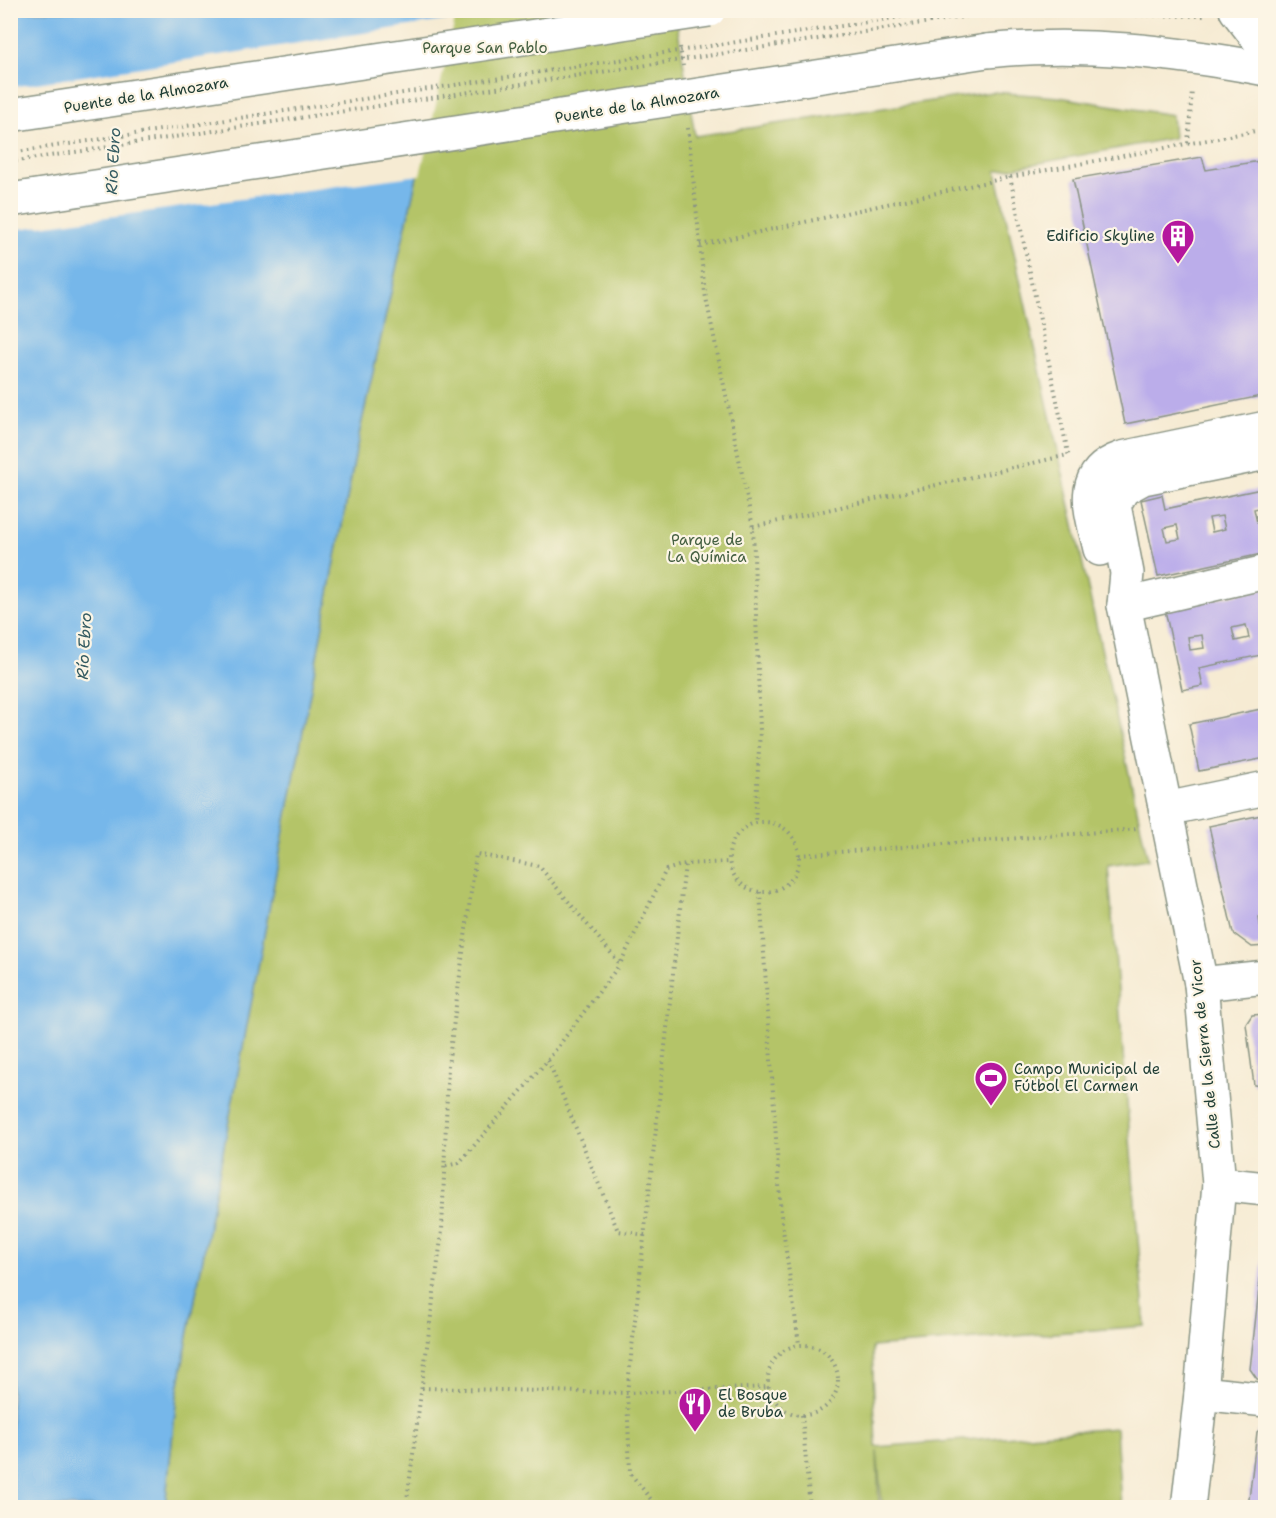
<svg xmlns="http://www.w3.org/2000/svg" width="1276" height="1518" font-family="'Shantell Sans',sans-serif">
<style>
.green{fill:#b4c467;stroke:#6a804e;stroke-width:1.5}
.water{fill:#76b7ea;stroke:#4a7a8f;stroke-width:1.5}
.pier{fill:#f6ebd3}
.building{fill:#bbadea;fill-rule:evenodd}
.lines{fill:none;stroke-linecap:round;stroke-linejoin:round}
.minor-casing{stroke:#8a9484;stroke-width:36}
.major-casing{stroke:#8a9484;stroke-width:36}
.path{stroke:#8a9484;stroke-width:4;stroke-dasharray:1.5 4.5;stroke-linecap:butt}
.minor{stroke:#fff;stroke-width:33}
.major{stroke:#fff;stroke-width:33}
.major-bridge-casing{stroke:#8a9484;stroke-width:36;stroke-linecap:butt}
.path-bridge{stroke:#8a9484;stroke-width:4;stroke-dasharray:1.5 4.5;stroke-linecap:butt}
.major-bridge{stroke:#fff;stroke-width:33}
.labels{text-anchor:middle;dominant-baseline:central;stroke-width:4.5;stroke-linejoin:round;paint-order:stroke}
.park-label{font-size:15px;fill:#445f41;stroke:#fcf5e5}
.street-label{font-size:15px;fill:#1f3d34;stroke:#fcf5e5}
.poi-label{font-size:15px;fill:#1f3d34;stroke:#fcf5e5;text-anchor:start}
.water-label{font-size:16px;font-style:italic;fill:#355c62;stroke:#fcf5e5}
</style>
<rect width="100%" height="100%" fill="#fcf5e5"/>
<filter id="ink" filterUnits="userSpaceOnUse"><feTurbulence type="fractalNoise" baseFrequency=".0167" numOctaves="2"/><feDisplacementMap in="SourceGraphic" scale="12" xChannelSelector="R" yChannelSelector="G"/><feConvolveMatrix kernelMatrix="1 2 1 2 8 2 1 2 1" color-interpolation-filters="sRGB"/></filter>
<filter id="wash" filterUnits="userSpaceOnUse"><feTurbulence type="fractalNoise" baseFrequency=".008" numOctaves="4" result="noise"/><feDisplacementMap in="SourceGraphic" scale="24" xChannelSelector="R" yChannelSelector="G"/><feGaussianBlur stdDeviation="1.35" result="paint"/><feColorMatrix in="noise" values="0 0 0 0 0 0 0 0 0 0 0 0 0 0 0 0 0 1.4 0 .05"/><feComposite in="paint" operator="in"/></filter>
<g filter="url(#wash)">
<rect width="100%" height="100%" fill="#f6ebd3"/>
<path class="green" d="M454,11H675L695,136L992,92L1058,97L1172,115L1174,138L996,171L1148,860L1108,866L1145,1326L872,1347L876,1447L1116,1428L1121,1507H882L877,1451L879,1507L165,1508L177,1394L360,430Z"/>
<path class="water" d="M10,11H454L360,430L177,1394L165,1507H11Z"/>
<path class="pier" d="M455,19L420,175L11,230V87Z"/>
<g id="blocks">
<g class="building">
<path d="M1202,157L1206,170L1266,160V395L1125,424L1073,179Z"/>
<path d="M1266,488V506L1254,509L1257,523L1266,521V553L1158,576L1141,500L1162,495L1165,509ZM1222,516L1225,529L1212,532L1209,518ZM1177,525L1180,539L1167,541L1164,528Z"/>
<path d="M1266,588V654L1199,668L1203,686L1182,690L1165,610ZM1246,625L1249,638L1235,641L1232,628ZM1202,635L1204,648L1190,650L1188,637Z"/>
<path d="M1266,708V758L1199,771L1189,724Z"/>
<path d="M1266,814V922L1263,917H1259L1260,925L1266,924V946L1252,947L1233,933L1209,826Z"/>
<path d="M1266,1014V1086L1254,1085L1246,1024L1252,1015Z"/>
<path d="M1264,1244H1266V1380L1257,1379L1250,1369Z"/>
<path d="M1266,1425V1508H1248L1257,1432Z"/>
</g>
</g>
</g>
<g filter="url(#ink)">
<use href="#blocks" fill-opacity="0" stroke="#8a9484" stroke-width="1.5"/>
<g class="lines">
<g class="minor-casing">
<g id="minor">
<path d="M1100,549C1092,513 1075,474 1122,458L1266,428"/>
<path d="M1124,605L1266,572"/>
<path d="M1166,809L1266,788"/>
<path d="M1201,984L1266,977"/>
<path d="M1219,1184L1266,1189"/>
<path d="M1201,1393L1266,1400"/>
<path d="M1188,1508L1201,1393L1219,1184L1201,984L1124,605L1127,573L1114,505L1123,489L1143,478L1266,453"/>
</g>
</g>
<g class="major-casing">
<g id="major">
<path d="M1236,10L1266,49"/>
<path d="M987,51C1082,41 1173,52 1266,69"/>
</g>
</g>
<g class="path">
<path d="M982,14H1012"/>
<path d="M1124,15L1207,16"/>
<path d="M680,47L683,66"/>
<path d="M688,128L705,293L753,527L760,730L755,823"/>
<path d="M1188,143L1192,90"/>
<path d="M1010,177L1069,458"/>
<path d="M700,245L1010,177L1266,129"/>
<path d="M753,527L1068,455"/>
<circle cx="764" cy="857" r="35"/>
<path d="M799,855L1138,829"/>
<path d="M760,892L781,1215L799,1344"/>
<path d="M548,1060L620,964"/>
<path d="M446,1166L459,1163L548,1060L618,1231L645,1235"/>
<circle cx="803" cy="1380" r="35"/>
<path d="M422,1388L627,1393L768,1387"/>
<path d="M802,1415L810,1508"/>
<path d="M406,1508L442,1231L448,1066L476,854L539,866L620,964L666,870L685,864L729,862"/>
<path d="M658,1508L630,1473L627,1393L685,864"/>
</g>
<use href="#minor" class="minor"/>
<use href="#major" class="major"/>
<g class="major-bridge-casing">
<g id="major-bridge">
<path d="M10,115L709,10"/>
<path d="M10,200L987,51"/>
</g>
</g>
<g class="path-bridge">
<path d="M10,153L946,10"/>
<path d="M10,162L982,14"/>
</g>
<use href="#major-bridge" class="major-bridge"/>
</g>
</g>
<defs>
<g id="building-pin" transform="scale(1.725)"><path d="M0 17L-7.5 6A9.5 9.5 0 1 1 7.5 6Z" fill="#b5179e" stroke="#fcf5e5"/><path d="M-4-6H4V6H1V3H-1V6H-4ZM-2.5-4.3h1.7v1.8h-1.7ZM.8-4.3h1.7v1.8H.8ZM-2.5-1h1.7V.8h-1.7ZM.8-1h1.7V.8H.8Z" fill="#fff"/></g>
<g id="stadium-pin" transform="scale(1.725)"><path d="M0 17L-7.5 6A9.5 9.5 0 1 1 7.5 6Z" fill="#b5179e" stroke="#fcf5e5"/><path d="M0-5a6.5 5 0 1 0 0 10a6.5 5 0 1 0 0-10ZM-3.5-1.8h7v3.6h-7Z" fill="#fff"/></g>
<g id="restaurant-pin" transform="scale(1.725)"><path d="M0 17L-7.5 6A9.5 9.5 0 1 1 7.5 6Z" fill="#b5179e" stroke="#fcf5e5"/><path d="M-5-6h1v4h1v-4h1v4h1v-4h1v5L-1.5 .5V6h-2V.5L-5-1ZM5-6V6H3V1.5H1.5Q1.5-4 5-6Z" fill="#fff"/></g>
</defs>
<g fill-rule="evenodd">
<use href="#building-pin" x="1178" y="236"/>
<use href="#stadium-pin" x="991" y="1078"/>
<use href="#restaurant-pin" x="695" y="1404"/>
</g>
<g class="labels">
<g class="park-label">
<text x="485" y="48">Parque San Pablo</text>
<text x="707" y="540">Parque de<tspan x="707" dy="17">La Química</tspan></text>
</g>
<g class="street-label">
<text transform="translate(146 95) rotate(-9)">Puente de la Almozara</text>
<text transform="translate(637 105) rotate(-9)">Puente de la Almozara</text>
<text transform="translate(1205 1054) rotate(-96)">Calle de la Sierra de Vicor</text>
</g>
<g class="poi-label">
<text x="1155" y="236" text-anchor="end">Edificio Skyline</text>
<text x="1014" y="1069">Campo Municipal de<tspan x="1014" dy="17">Fútbol El Carmen</tspan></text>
<text x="718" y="1395">El Bosque<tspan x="718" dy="17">de Bruba</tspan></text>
</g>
<g class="water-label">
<text transform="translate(113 161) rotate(-87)">Río Ebro</text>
<text transform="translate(84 646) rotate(-87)">Río Ebro</text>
</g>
</g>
<rect width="1276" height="1518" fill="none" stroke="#fcf5e5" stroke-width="36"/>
</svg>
